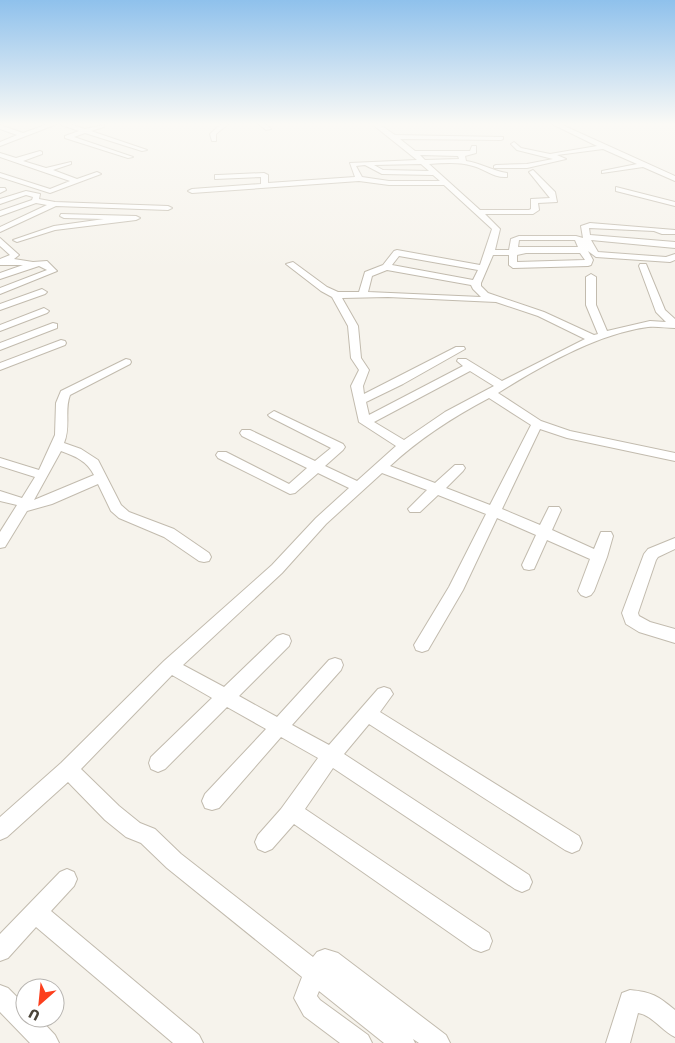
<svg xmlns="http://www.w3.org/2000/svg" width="675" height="1043" font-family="'Golos Text',sans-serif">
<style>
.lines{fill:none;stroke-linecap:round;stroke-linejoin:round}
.minor-casing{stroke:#c2bbae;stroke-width:2}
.minor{fill:#fff;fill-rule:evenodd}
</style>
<rect width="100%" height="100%" fill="#f6f3ec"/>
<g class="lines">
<g class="minor-casing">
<g id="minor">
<path d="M48,124H57L0,146V142L17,135L0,129V125L23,133Z"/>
<path d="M59,124H69L85,129L104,125V127L91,131L147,150L142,151L85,133L74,137L133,157L128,158L65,138V136L79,131Z"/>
<path d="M221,124H228L216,134V141H212L210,134Z"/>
<path d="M259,124H266L271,129L266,130Z"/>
<path d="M372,124H379L395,135L503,137V139L501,140L400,139L415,151H470L472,146H476V153L465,156L466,161C481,163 492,171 507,173V177C493,178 485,169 473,166C459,162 444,163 429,164L480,210H529L531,209V199L550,198L529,172L533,170L555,192L557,202L538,203L539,210L533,214H485L500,229L495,250H509L511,239L519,236H576L583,238L581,226L590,223L675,230V234H662L654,231L589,228L590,235L675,242V248L591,240L598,252L666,257L675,254V260L670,262L596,257L588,251L593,260L591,265L588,266L513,268L509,265V255H493L481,283V286L488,293L544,312L594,335L598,334L586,305V277L591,274L596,277V305L607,331L650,321L666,322L656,312L639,266L640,264H646L665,310L675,319V328C666,328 657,326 648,327C599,333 539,367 498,393L541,421L570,431L675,453V461L567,438L540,429L502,509L540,525L549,507H559L561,510L552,530L594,549L601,532H611L613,536L607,557L594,591L591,595L586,597L581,595L578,591L590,559L547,540L534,569L529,570L524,569L522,565L536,535L497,518L463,590L428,650L422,652L416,650L414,645L449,587L486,514L438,495L420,512H410L408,509L427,490L382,473L326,524L282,573L183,665L224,687L277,636L283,634L289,636L291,641L289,646L239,696L277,717L329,660L335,658L341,660L343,665L341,670L292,725L329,745L378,689L384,687L390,689L393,694L380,712L579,836L582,843L579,850L572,853L565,850L369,724L344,754L529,875L532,882L529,889L522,892L515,889L333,768L305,809L489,933L492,941L489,949L481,952L473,949L294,824L272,849L265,852L258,849L255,842L258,835L281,809L318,758L281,737L219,808L212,810L205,808L202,801L205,794L266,729L227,707L165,769L158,772L151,769L149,763L151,757L212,698L172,675L81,769L119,806L140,823L155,829L181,854L313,957L317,952L325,949L338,953L446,1035L450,1043H419L413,1039L415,1043H384L319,991L317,996L320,1000L368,1035L372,1043H340L304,1016L294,998L302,977L167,868L141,843L126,837L105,820L68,782L7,837L0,840V817L61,763L164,661L272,565L316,518L349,488L318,473L295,493L290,494L218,458L216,455L218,452H226L289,484L307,468L242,436L240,433L242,430H250L315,461L331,448L270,417L268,415L274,411L343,444L345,447L343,450L325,466L357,481L396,446L359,422L351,386L359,370L351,358L348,326L332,297L321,291L286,264L293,262L327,287L338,292H359L365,272L383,265L394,251L397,250L480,265L492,229L444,185H389L359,181L192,193L188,191L192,189L261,184V177L215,179V175H218L264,173L268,175V183L355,177L350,163L417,160ZM420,155L458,156L459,159L425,160ZM421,164L429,171L383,170L374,165ZM365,165L382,174L433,175L440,181H389L362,177L356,166ZM519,240H575L578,247H518ZM526,253H580L585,260L517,262V255ZM399,256L478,270L473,280L392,265ZM387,270L471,285L473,289L481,297L368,292L372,276ZM388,297L496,302L538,316L585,339L502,381L466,359H458L457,361L463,366L369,415L366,402L403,384L465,349L464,347H456L364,394L363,386L369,370L361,358L358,326L342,298ZM470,371L494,386L445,412L404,440L374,422ZM489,398L531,425L490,505L446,488L463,471L465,468L463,465H455L435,483L390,466C420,438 453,417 489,398Z"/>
<path d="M552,124H560L675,176V181L643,167L602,173V171L637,164L603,149L557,155L566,159L527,168H494V166L496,165L527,164L553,159L517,150L511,144L514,142L521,148L550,154L597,146Z"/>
<path d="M40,151L42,152V154L23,161L46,168L71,162V164L53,170L77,179L97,172L101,174L50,193L0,177V173L50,189L70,181L0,157V153L16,158Z"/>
<path d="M616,187L675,202V206L616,191Z"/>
<path d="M0,188H5L6,190L0,193Z"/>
<path d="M26,191L40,194L39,199L55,202L168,206L172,208L168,210L56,206L0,232V227L47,205L36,203L0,216V211L32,200L33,197L26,195L0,204V199Z"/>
<path d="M61,214L136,216L140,218L136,220L55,230L17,242L13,240L54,226L104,219L64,218L60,216Z"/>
<path d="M0,238L19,255L14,259L33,262L47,261L57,271L0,294V288L47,270L39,266L0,279V273L23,265H0V259L10,255L0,246Z"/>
<path d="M42,289L47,292L45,294L0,310V304Z"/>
<path d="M44,308L49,311L47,313L0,331V325Z"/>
<path d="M53,323L57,324V328L0,350V343Z"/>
<path d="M61,340L65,341L66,343L65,345L0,370V363Z"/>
<path d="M126,359L130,360L131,362L130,364L70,395C64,411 71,426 64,443L81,449L98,460L121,505L129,512L174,529L209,553L211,557L209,561L204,562L199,561L164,537L119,518L111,511L98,484L52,504L27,511L5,547L0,548V532L17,505L0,501V491L22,498L35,477L0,466V458L39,470L55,435L56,403L61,391ZM61,451C75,456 87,461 94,475L34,500Z"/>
<path d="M675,538V549L658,557L656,560L638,613L639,616L650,622L675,629V643L639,632L626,624L622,613L644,554L648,549Z"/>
<path d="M67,869L74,872L77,879L74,886L51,911L199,1035L203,1043H173L36,927L8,958L0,961V934L60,872Z"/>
<path d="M0,985L8,988L25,1005V1018H39L55,1035L59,1043H30L0,1012Z"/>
<path d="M630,990C652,992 658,996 675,1010V1037C662,1031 652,1015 638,1013L630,1043H606L622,993Z"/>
</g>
</g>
<use href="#minor" class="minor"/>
</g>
<linearGradient id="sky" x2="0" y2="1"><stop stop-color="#8fc1ec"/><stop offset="0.46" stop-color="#fbfaf6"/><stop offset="1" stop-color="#fbfaf6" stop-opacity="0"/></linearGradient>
<rect width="675" height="270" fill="url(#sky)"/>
<g transform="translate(40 1003) rotate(207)"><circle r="24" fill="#ffffff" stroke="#b7b4b0"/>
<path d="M0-4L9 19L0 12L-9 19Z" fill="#fc3f1d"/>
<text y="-8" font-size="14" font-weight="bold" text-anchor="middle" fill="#4b4439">U</text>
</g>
</svg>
